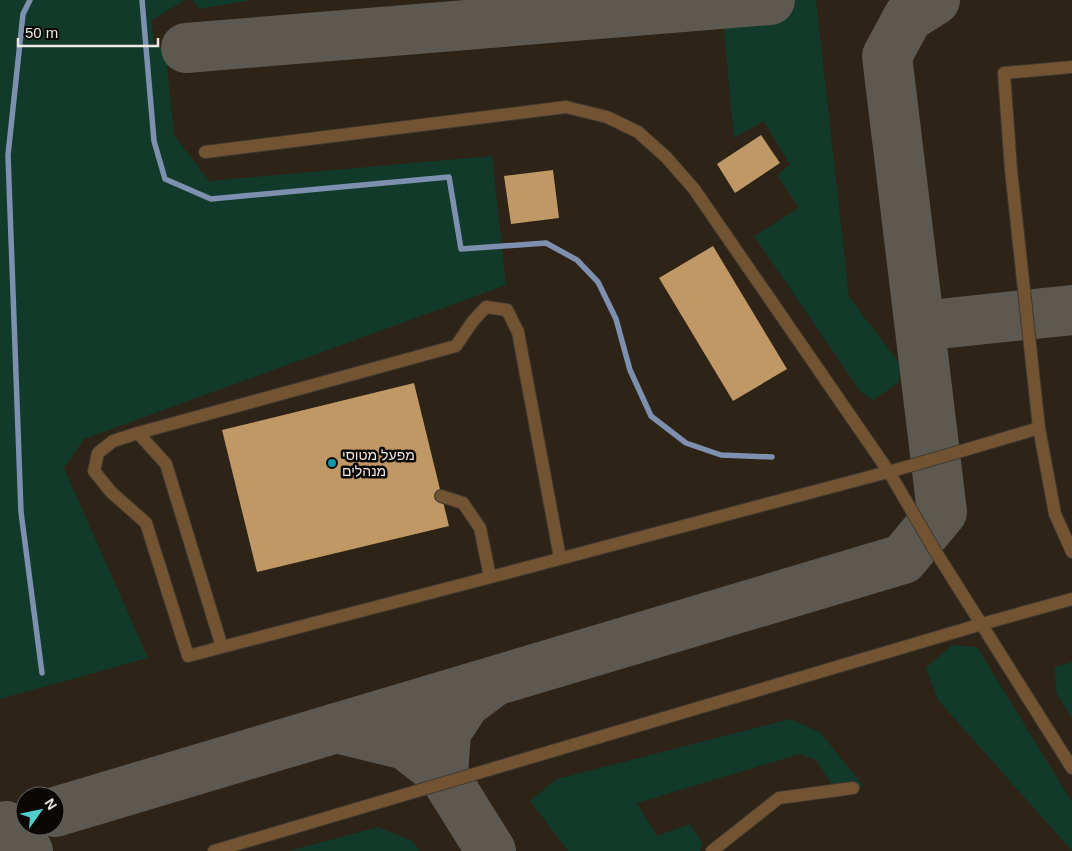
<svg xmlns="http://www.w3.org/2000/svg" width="1072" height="851" font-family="Helvetica,Heebo,sans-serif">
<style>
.built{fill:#2d2316;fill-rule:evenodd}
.green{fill:#123a2a}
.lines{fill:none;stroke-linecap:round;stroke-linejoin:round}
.stream{stroke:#7e90b0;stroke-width:5.5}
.taxiway{stroke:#5d5850;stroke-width:50}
.building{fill:#c09865}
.minor-casing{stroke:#3f3932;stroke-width:14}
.minor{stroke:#735432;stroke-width:12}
.culture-dot{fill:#0f9aa8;stroke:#0a0705;stroke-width:2}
.labels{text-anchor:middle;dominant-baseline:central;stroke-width:5;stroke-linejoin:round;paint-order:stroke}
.poi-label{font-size:14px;fill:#ece7e2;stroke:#0a0705;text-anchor:start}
</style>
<rect width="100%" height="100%" fill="#231d15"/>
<path class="built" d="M0,0H1072V851H0ZM25,796H55V826H25Z"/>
<g class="green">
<path d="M0,0H185L152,20L154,46L165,48L174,135L209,181L492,156L506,285L84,439L64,468L148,658L0,699Z"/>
<path d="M192,0H252L199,9Z"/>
<path d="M721,0H816L849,297L900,364L899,382L873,400L860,391L754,236L799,208L777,175L790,165L764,121L734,138Z"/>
<path d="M952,645L977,647L1072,802V851L938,700L926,668Z"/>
<path d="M1072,662V718L1056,692L1055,667Z"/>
<path d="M790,719L820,732L863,786L838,794L816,760L800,754L637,803L657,836L690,824L702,843L700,851H568L530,801L557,779Z"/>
<path d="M378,827L412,841L420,851H289Z"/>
</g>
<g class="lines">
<g class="stream">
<path d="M30,0L23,14L8,155L21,512L42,673"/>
<path d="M142,0L154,141L165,179L211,199L449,177L461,249L546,243L577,260L598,282L616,319L630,370L651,416L686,443L721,455L772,457"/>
</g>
<g class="taxiway">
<path d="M186,48L770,0"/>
<path d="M920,326L1072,310"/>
<path d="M336,728L406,745L443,774"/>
<path d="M55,812L903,559L942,512L887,56L908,17L935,0"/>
<path d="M6,826L28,851"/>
<path d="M491,851L443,774L446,732L465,703L493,682"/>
</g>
</g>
<g class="building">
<path d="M761,135L780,163L735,193L717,164Z"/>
<path d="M553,170L559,218L511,224L504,176Z"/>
<path d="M713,246L787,369L733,401L659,278Z"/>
<path d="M414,383L449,526L257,572L222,430Z"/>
</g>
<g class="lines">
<g class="minor-casing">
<g id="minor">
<path d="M205,152L566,107L607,117L638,132L666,157L694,189L889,472L934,549L1072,768"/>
<path d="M1039,428L1055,514L1072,552"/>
<path d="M138,433L456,346L473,321L486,307L507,310L518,332L560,558"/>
<path d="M441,496L463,503L480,528L490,577"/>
<path d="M222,647L166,464L138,433L113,441L98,453L94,471L111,492L146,523L188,656L222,647C444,589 667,532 888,472C939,458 989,443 1039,428L1011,170L1004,73L1072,67"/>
<path d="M214,851L982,624L1072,599"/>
<path d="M712,851L779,798L853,788"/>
</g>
</g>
<use href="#minor" class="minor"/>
</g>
<circle class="culture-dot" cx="332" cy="463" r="5"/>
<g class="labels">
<g class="poi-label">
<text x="342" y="455">מפעל מטוסי<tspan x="342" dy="16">מנהלים</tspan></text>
</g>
</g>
<g transform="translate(40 811) rotate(57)"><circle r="24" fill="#0a0705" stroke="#64615d"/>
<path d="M0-4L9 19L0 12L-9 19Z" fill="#52cdce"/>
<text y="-8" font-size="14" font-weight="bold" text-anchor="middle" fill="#ece7e2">N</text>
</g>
<path d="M18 38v8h140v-8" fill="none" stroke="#ece7e2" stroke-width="2.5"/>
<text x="25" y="38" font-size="15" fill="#ece7e2" stroke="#0a0705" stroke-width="4" paint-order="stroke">50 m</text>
</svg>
